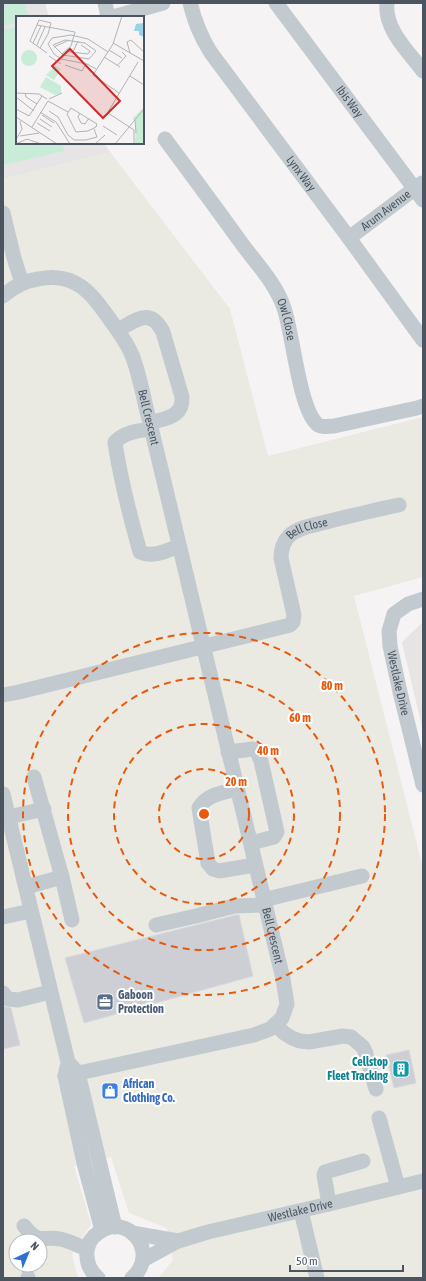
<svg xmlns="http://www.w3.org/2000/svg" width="426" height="1281" font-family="'Asap Condensed',sans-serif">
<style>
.commercial{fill:#eae9e2;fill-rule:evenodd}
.education{fill:#e6e4e4}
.pitch{fill:#c8ecd7}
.building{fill:#cdcfd4;stroke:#d8d9dd}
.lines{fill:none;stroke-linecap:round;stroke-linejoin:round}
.minor{stroke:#c2cad0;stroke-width:15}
.ring{fill:none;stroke:#e8590c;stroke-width:2;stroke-dasharray:7 5}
.labels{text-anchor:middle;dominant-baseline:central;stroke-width:4;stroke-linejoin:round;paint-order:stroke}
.street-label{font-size:12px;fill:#4c555f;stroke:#fff}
.service-label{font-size:12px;font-weight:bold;fill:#4e5e75;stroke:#fff;text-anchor:start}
.culture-label{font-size:12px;font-weight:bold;fill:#0d838f;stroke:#fff;text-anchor:end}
.shop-label{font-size:12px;font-weight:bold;fill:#366cbe;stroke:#fff;text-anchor:start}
.inset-road{fill:none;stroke:#b1b4b8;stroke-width:1}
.view{fill:#d62828;fill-opacity:0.15;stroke:#d62828;stroke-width:2}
.inset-edge{fill:none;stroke:#4c555f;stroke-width:2}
.centre{fill:#e8590c;stroke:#fff;stroke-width:2}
.ring-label{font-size:12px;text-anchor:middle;font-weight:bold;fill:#e8590c;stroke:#fff;stroke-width:4;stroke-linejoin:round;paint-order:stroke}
</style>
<rect width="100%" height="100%" fill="#f5f3f3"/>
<path class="commercial" d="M110,152L230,309L268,456L423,417V577L354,596L423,868V1278H158L173,1260L167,1228L129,1213L111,1157L74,1166L91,1224L72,1255L78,1278H3V179ZM16,1241H40V1265H16Z"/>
<g class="education">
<path d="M3,3H45L49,17H17V143H104L110,152L3,179Z"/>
<path d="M423,622V731L402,642Z"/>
</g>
<g class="pitch">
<path d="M3,3H25L28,17H17V22L3,26Z"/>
<path d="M17,27V143H62L64,151L3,165V30Z"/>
</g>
<g class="building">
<path d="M236,915H239L253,976L84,1023L65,958Z"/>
<path d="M3,1006L11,1008L20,1045L3,1049Z"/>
<path d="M409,1050L416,1083L394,1088L386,1055Z"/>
</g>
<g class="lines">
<g class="minor">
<path d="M105,3L108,17"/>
<path id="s1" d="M190,3C195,22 200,36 211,53L349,238L423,340"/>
<path id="s2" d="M276,3L423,200"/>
<path d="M387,3C384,29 408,51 423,71"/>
<path d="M113,17L163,3"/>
<path id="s3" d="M165,139C191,174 217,209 242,244C257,264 276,284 284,308C293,334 299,408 317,424C321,428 328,426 334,426L417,408L423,406"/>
<path d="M3,213L14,258L22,283"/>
<path id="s4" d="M349,238L422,183"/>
<path id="s5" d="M3,296C13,287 24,281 38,279C76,271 92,294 111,321C119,332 127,343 132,355C140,375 144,402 150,423L283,979L287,1004L282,1018L270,1029L254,1035L65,1076"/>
<path d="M118,330C137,320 150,307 163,332L182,397C183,418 165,418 150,423"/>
<path d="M151,429C137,431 125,432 115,442C120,479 130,516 140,552C153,558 166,551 179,546"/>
<path id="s6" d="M423,599L408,604L394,614L389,631L390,646L400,692L423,785"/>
<path id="s7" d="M3,695L19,692L290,625L293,622L294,615L281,558C281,550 283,542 289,536C298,527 315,525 326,522C350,516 374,510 399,505"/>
<path d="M228,752L253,749L257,752L261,761L277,832L274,837L251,843"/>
<path d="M34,777L62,877L72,920"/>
<path d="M237,789C223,793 207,794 199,808L208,863L213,869L219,871L255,865"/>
<path d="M3,794L68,1062L78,1073L115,1227"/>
<path d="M9,817L44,809"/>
<path d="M26,887L62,877"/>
<path d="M263,900L362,876"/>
<path d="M3,917L31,911"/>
<path d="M156,925L196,916L234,906L264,905"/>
<path d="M3,993L8,999L18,1000L50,992"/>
<path d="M276,1025L284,1033L292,1038L300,1041L309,1042L343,1036L351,1037L363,1047L366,1054L376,1089"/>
<path d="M67,1067L65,1076L84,1163L102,1230"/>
<path d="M379,1118L398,1187"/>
<path d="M329,1204L324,1175L325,1172L363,1161"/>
<path d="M301,1211L317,1278"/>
<path d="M24,1226C40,1245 40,1236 60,1239C70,1241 79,1246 87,1249"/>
<path d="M132,1233L178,1241"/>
<path id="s8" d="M143,1260L178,1241L208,1232L329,1204L423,1181"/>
<path d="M28,1277V1278"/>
<path d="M98,1278C90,1271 86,1262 87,1251C88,1244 92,1237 98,1233C127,1210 161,1253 132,1278"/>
</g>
</g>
<g class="ring">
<circle cx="204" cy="814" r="45"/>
<circle cx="204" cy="814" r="90"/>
<circle cx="204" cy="814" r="136"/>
<circle cx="204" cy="814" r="181"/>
</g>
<defs>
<g id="office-square" transform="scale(0.9)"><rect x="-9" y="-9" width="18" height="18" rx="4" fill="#5c6f8a" stroke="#fff"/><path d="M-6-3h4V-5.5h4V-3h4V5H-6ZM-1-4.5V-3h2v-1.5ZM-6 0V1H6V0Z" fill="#fff"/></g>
<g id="building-square" transform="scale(0.9)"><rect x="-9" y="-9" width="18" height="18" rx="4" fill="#0f9aa8" stroke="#fff"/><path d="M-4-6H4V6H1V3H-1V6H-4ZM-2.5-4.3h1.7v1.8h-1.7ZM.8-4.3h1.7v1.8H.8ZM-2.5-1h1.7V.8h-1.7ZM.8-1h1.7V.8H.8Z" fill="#fff"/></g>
<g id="shop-square" transform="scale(0.9)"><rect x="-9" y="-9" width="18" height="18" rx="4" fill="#3f7fe0" stroke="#fff"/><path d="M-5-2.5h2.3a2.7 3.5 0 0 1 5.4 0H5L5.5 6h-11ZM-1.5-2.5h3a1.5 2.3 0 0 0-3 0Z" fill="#fff"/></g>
</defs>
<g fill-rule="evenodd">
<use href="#office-square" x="105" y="1002"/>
<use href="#building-square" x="401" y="1069"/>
<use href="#shop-square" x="110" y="1091"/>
</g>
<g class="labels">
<g class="street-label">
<text stroke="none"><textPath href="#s2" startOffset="123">Ibis Way</textPath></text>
<text stroke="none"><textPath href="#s1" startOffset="205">Lynx Way</textPath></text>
<text stroke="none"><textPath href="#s4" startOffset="46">Arum Avenue</textPath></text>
<text stroke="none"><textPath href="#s3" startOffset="219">Owl Close</textPath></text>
<text stroke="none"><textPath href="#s5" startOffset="235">Bell Crescent</textPath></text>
<text stroke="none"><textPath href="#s7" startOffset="409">Bell Close</textPath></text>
<text stroke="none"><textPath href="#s6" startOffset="104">Westlake Drive</textPath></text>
<text stroke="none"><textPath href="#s5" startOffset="768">Bell Crescent</textPath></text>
<text stroke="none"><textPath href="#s8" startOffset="166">Westlake Drive</textPath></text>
</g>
<g class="service-label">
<text x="118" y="995">Gaboon<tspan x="118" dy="14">Protection</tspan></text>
</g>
<g class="culture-label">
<text x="388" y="1062">Cellstop<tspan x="388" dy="14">Fleet Tracking</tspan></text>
</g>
<g class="shop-label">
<text x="123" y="1084">African<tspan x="123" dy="14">Clothing Co.</tspan></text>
</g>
</g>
<g transform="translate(16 16)">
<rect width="128" height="128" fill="#f5f3f3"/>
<path d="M128,91V128H119L120,105L116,103Z" fill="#c8ecd7"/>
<path d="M5 42a8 8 0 1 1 16 0a8 8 0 1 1-16 0ZM37,48L45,53L38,64L30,59L36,53ZM30,61L45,70V77L39,79L24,71Z" fill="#c8ecd7"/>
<path d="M128,7V21L123,19V15H118L120,8Z" fill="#99d3e5"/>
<path class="inset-road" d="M21,9L59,16L55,30L46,38M49,24L69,27L80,35L73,43L47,39L37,29ZM17,27L25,10M97,27L128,45M21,29L29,11M38,31L53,24M24,32L32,18L35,7L23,4L14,25L31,37M51,33L54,36L72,38L74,35L65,29M93,34L106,42M57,36L62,25M114,37L111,26L115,24L128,36M33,40L45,48M88,41L104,51M49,49L66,55L70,48M101,50L110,40L106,36M80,53L71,48L45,43L38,38L32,28L36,22L55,19L72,23L92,36M114,60L128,69M0,77L23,78L31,83M9,77L10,81L21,88M103,77L77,59L97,28L106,0M0,81L18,95M33,83L46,77M32,85L52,96M55,92L81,108L80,111L72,115L60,116L51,98ZM0,93L13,100L26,80M33,95L42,101L52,119L58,124H70L81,121L78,113M24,96L40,106L54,128M92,96L122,46M64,97L62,101L65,107L69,108L73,102M92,97L118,114V128M26,99L38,107M0,101L41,128M24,103L36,111M119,104L120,117M21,107L34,115M87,110L101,119M16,111L32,85M4,120L23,117M1,122L6,113L4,105M0,128L11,123L25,128M79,128L89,119M99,128L128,93"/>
<path class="view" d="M54,33L104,85L87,102L36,50Z"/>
<rect width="128" height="128" class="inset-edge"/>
</g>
<circle cx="204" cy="814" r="6" class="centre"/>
<g class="ring-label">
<text x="332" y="690">80 m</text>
<text x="300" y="722">60 m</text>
<text x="268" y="755">40 m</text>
<text x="236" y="786">20 m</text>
</g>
<rect width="426" height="1281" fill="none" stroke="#4c555f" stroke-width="8"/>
<g transform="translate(28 1253) rotate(44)"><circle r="19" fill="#ffffff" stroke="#b7bbbf"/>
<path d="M0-3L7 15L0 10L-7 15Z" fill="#2f71d3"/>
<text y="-6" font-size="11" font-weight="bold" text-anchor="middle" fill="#4c555f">N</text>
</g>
<path d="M290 1265v6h113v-6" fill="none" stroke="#4c555f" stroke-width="2"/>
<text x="296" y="1265" font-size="12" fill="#4c555f" stroke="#ffffff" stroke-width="3" paint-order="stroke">50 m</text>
</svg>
